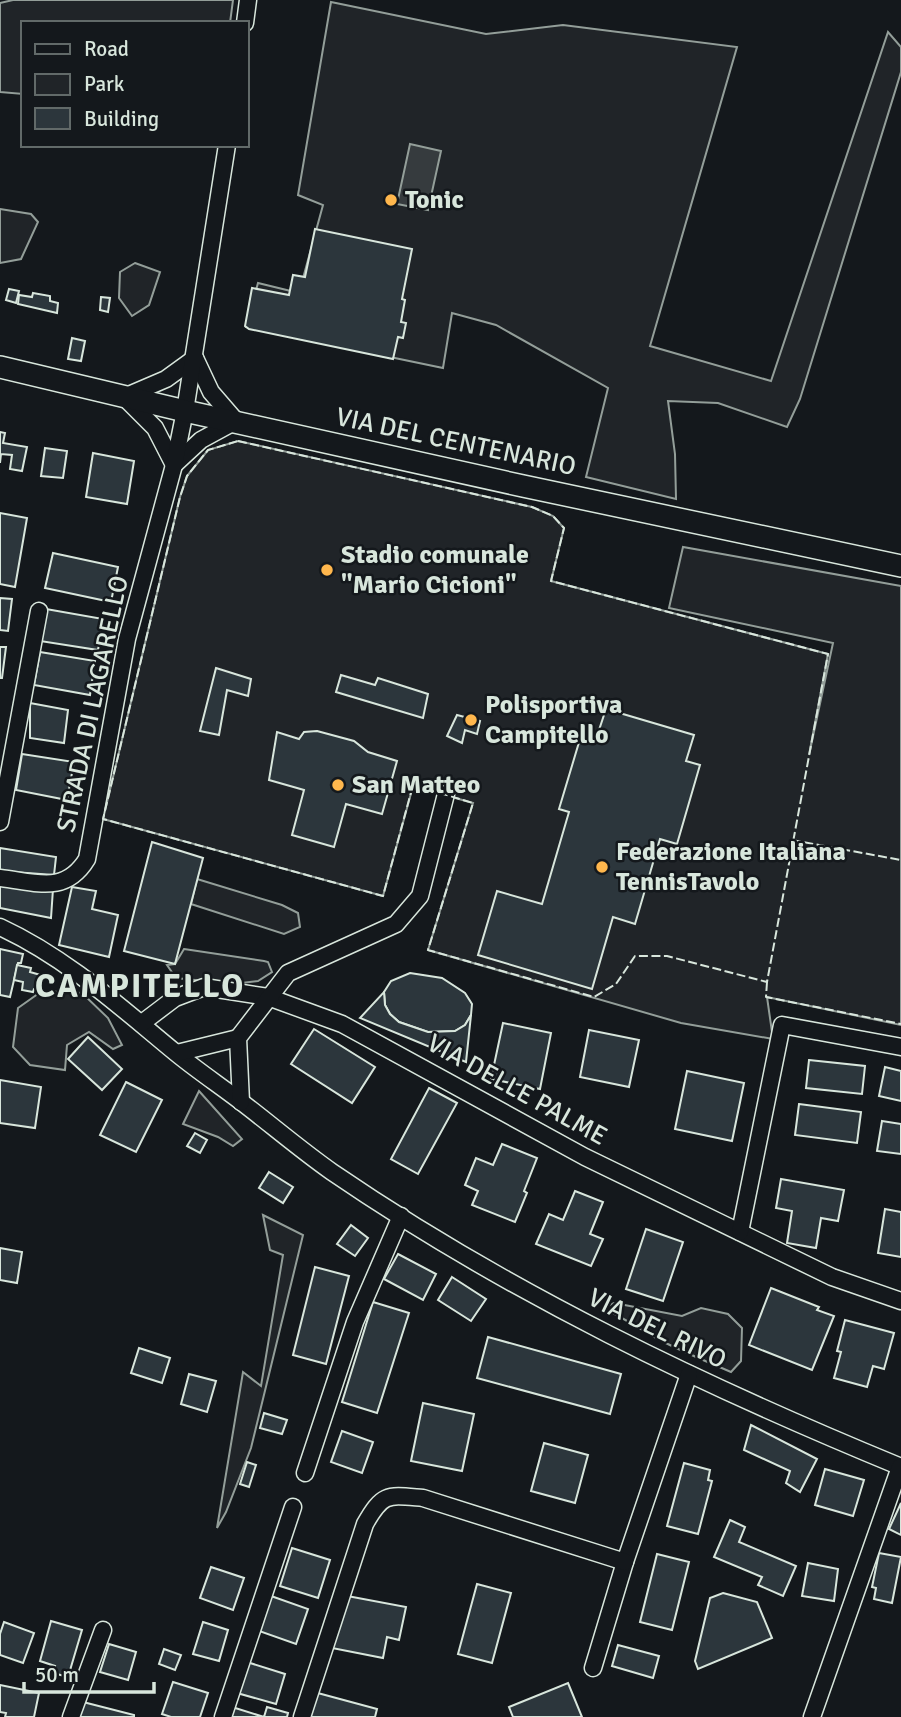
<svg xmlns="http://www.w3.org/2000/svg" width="901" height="1717" font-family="Signika,sans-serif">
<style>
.green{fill:#202428;stroke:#939e99;stroke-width:2}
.water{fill:#363b3e;stroke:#939e99;stroke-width:2}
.building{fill:#2c363c;stroke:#d8e6dc;stroke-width:2}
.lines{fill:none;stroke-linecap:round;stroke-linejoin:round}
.street-casing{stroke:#d8e6dc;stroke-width:19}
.secondary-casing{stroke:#d8e6dc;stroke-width:24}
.street{stroke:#14181c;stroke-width:16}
.secondary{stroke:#14181c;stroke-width:21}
.fence{stroke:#d8e6dc;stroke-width:2;stroke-dasharray:9 3.5;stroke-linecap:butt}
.poi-dot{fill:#ffb74d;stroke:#14181c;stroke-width:2.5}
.labels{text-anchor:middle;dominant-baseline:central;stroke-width:5;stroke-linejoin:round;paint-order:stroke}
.poi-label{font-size:26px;font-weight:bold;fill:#d8e6dc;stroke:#14181c;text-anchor:start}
.street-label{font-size:26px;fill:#d8e6dc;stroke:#14181c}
.district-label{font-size:33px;font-weight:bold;letter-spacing:2px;fill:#d8e6dc;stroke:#14181c}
</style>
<rect width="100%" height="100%" fill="#14181c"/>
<g class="green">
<path d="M13,0H233L230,23H23V94L0,92V3Z"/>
<path d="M331,2L486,34L563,25L737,47L650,346L771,381L888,32L901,47V72L800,399L787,427L718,403L668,401L675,454L676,499L586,477L608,388L496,325L452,313L443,368L246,327L258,283L299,293L323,205L298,195Z"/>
<path d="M0,209L31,214L38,222L21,259L0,263Z"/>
<path d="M135,263L160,272L149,305L132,316L119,298L120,272Z"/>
<path d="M238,441L532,507L553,516L564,528L551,581L828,654L809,755L833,643L669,608L683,547L901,586V1025L767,997L773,1039L681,1023L428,950L473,803L413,786L383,896L103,819L180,497L187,476L208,450Z"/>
<path d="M197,879L282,905L298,913L300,927L284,934L191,904Z"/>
<path d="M184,949L264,961L268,962L272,972L258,981L233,984L176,978L167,965L175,964Z"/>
<path d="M42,991L82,993L108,1018L122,1045L113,1049L89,1032L67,1045L65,1070L30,1065L13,1047L18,1008Z"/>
<path d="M199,1091L242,1139L233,1146L218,1137L183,1124Z"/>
<path d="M263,1215L303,1235L251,1448L226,1512L217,1528L243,1372L261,1386L283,1255L270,1250Z"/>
<path d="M614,1303L682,1316L701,1308L728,1314L742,1328L741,1361L731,1372C706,1361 680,1351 656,1338C638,1328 622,1317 603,1308Z"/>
</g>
<path class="water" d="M410,144L441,151L428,210L397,204Z"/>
<g class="building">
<path d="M315,229L412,249L402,299L405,300L401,322L406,323L403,338L398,337L393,359L249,329L245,326L252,288L289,295L293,275L305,277Z"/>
<path d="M9,289L19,291L16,303L6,300Z"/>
<path d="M33,293L50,296V301L58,303L57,313L18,304L19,295L32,297Z"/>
<path d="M101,297L110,298L108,312L100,310Z"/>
<path d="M72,338L85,341L81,361L68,359Z"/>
<path d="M0,432L5,433L3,443L27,447L22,471L10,469L12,455L1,454L0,463Z"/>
<path d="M45,448L67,451L63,478L41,476Z"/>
<path d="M93,453L134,461L127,504L86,497Z"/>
<path d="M0,513L27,518L15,587L0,584Z"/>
<path d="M53,553L118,567L111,602L45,588Z"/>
<path d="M0,598L12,599L8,631L0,630Z"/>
<path d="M46,609L103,619L98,650L40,641Z"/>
<path d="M0,647H6L2,678H0Z"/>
<path d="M40,652L95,661L90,695L34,685Z"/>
<path d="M216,668L251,679L248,696L227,690L219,735L200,731Z"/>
<path d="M341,675L375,685L378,678L428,694L423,718L336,692Z"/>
<path d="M30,703L68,710L64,743L30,738Z"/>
<path d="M606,709L694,735L686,761L700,765L677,844L660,839L635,924L613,917L592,989L478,955L497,891L542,904L569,812L559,809L583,729L598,733Z"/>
<path d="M457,715L480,721L477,734L465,730L462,743L447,736Z"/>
<path d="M317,731L354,741L368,752L397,761L382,814L346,804L334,847L292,835L304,790L269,780L277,732L299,739L304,732Z"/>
<path d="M22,754L74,762L67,800L16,790Z"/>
<path d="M152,842L203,858L175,964L124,951Z"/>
<path d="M0,848L56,857L54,875L0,871Z"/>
<path d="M0,885L53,889L51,918L0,908Z"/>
<path d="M72,887L96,891L92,909L118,915L109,957L59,945Z"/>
<path d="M0,949L23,954L21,963H18L10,997L0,995Z"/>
<path d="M17,965L31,968L30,972L44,976L41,990L34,989L33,992L22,990L23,982L14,980Z"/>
<path d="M410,973L442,978L465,993L472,1004L471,1015L465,1025L455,1031L428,1032L399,1022L390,1014L385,1005L384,992L391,981Z"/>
<path d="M384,992L385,1005L390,1014L399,1022L428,1032L455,1031L465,1025L471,1015L466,1062L360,1018Z"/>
<path d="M503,1023L551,1033L540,1089L491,1079Z"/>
<path d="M314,1029L375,1067L352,1103L291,1064Z"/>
<path d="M589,1030L639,1040L629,1087L580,1077Z"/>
<path d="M88,1037L122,1069L102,1090L68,1059Z"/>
<path d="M809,1060L865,1066L862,1094L806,1088Z"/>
<path d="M885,1067L901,1071V1101L879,1096Z"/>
<path d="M687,1071L744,1083L732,1141L675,1129Z"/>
<path d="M0,1080L41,1087L35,1128L0,1123Z"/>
<path d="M126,1082L162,1100L136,1152L100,1135Z"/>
<path d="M429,1088L457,1103L418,1174L391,1159Z"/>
<path d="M799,1104L861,1112L857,1143L795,1135Z"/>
<path d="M882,1121L901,1124V1154L877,1151Z"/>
<path d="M195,1133L207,1140L200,1153L187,1146Z"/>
<path d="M502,1144L537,1158L524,1191L527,1193L515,1222L472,1205L478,1191L465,1185L476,1158L493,1165Z"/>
<path d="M269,1172L293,1187L283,1203L259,1188Z"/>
<path d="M781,1179L844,1190L838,1221L821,1218L816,1248L787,1243L792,1211L776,1208Z"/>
<path d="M575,1191L603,1202L590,1234L603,1239L591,1266L536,1244L549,1214L563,1220Z"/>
<path d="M885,1209L901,1212V1257L878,1253Z"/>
<path d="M351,1225L368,1238L355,1256L337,1244Z"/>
<path d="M646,1229L683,1242L663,1301L626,1289Z"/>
<path d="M0,1248L22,1252L17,1283L0,1280Z"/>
<path d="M398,1254L436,1274L423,1300L384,1279Z"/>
<path d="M315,1267L349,1276L326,1364L293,1355Z"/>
<path d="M452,1277L486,1299L471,1321L438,1300Z"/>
<path d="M771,1288L819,1307L817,1310L834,1316L812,1370L749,1345Z"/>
<path d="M373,1302L409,1313L377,1413L342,1402Z"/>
<path d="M845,1320L894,1333L884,1369L873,1366L867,1387L834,1378L841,1352L837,1351Z"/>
<path d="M488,1337L621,1374L610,1414L477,1378Z"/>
<path d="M139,1348L170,1358L162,1383L131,1373Z"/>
<path d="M189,1374L216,1381L207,1412L181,1404Z"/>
<path d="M423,1403L474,1414L462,1471L411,1461Z"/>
<path d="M264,1413L287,1420L282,1434L260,1428Z"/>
<path d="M751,1425L817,1459L800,1492L786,1483L790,1471L744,1450Z"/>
<path d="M342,1431L373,1442L362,1473L331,1462Z"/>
<path d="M544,1443L588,1455L575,1503L531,1491Z"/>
<path d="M247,1462L256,1465L249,1487L240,1484Z"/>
<path d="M684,1463L710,1470L708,1480L712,1481L698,1534L667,1526Z"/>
<path d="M825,1469L864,1480L853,1516L815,1505Z"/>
<path d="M901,1503V1535L889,1529Z"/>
<path d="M730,1520L745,1527L739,1542L796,1566L783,1596L758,1585L762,1577L714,1557Z"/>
<path d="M292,1548L330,1560L318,1598L280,1586Z"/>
<path d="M879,1553L901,1557L892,1603L874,1599L876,1588L872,1587Z"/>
<path d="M657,1554L689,1562L672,1630L640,1622Z"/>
<path d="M808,1563L838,1569L834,1601L802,1596Z"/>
<path d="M211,1567L244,1578L233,1610L200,1598Z"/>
<path d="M477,1584L511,1593L492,1663L458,1654Z"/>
<path d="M723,1593L757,1602L772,1638L698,1669L695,1661L710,1598Z"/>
<path d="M342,1595L406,1607L399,1640L387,1637L383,1658L332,1648Z"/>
<path d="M271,1596L308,1609L296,1644L259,1631Z"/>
<path d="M51,1621L82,1630L68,1677L53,1673L55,1666L40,1661Z"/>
<path d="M4,1622L34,1633L23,1663L0,1655V1634Z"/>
<path d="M203,1622L228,1630L219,1661L193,1654Z"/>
<path d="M109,1644L136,1652L128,1680L100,1672Z"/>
<path d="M618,1645L659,1656L653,1678L612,1666Z"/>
<path d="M164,1649L181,1655L175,1670L159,1664Z"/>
<path d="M247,1662L285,1674L276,1704L237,1693Z"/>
<path d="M173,1682L208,1693L200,1717H171L162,1714Z"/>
<path d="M568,1683L582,1717H513L509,1707Z"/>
<path d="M0,1685L39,1693L34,1717H5L6,1713L0,1712Z"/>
<path d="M314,1692L377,1709L375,1717H307Z"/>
<path d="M83,1702L134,1715V1717H79Z"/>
<path d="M232,1707L264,1717L267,1707L288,1713L287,1717H229Z"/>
</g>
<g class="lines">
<g class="street-casing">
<g id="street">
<path d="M245,23L248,0"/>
<path d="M174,465L155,428L124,397L166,379L195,358"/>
<path d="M174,465L201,440L236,421L211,392L195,358"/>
<path d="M0,822L39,611"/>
<path d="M0,878C36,882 65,895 87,859L127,639L174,465L185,411L227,145"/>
<path d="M0,927C67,958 120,1007 176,1053C198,1071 222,1087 244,1104C274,1127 302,1151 332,1172C509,1293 704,1386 901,1467"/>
<path d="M142,1023L175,998L204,987L268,997L342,1024L585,1157L832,1277L901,1301"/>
<path d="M177,1053L238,1038"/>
<path d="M241,1102L238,1038L288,973L396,924L420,896L446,794"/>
<path d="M740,1232L782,1025L901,1047"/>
<path d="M305,1473L355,1322L401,1216"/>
<path d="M593,1668L625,1562L689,1374"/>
<path d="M71,1717L103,1630"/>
<path d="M223,1717L293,1507"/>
<path d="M302,1717L365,1524C383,1492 388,1495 423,1498L625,1562"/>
<path d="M812,1717L900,1467"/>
</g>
</g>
<g class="secondary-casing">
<path id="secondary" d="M0,367L185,411L523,486L901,566"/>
</g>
<use href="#street" class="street"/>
<use href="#secondary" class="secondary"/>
<g class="fence">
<path d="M238,441L532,507L553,516L564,528L551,581L828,654L767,982L667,956H635L616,984L594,997L428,950L473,803L413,785L383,896L103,819L180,497L187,476L208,450Z"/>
<path d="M792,840L901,860"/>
<path d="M767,982L766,997L901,1024"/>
</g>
</g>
<g class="poi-dot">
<circle cx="391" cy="200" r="7"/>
<circle cx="327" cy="570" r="7"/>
<circle cx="471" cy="720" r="7"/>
<circle cx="338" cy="785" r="7"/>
<circle cx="602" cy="867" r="7"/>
</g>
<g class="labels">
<g class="poi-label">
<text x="405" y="200">Tonic</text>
<text x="341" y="555">Stadio comunale<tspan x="341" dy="30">"Mario Cicioni"</tspan></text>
<text x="485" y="705">Polisportiva<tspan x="485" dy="30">Campitello</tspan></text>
<text x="352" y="785">San Matteo</text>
<text x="616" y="852">Federazione Italiana<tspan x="616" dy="30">TennisTavolo</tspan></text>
</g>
<g class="street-label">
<text transform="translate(456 442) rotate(12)">VIA DEL CENTENARIO</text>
<text transform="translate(93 704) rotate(-78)">STRADA DI LAGARELLO</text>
<text transform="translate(517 1090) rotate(29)">VIA DELLE PALME</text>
<text transform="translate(657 1329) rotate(26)">VIA DEL RIVO</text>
</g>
<g class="district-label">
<text x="140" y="986">CAMPITELLO</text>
</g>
</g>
<rect x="21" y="21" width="228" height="126" fill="#14181c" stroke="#626a69" stroke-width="2"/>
<rect x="35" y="44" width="35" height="10" fill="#14181c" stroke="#626a69" stroke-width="2"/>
<text x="84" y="56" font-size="21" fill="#d8e6dc">Road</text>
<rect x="35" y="74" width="35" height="21" fill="#202428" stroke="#626a69" stroke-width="2"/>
<text x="84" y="91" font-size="21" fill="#d8e6dc">Park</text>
<rect x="35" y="108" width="35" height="21" fill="#2c363c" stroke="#626a69" stroke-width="2"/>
<text x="84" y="126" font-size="21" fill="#d8e6dc">Building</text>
<path d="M24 1682v10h130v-10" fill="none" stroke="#d8e6dc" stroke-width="3.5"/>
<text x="35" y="1682" font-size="21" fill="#d8e6dc" stroke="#14181c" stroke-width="5" paint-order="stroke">50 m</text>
</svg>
